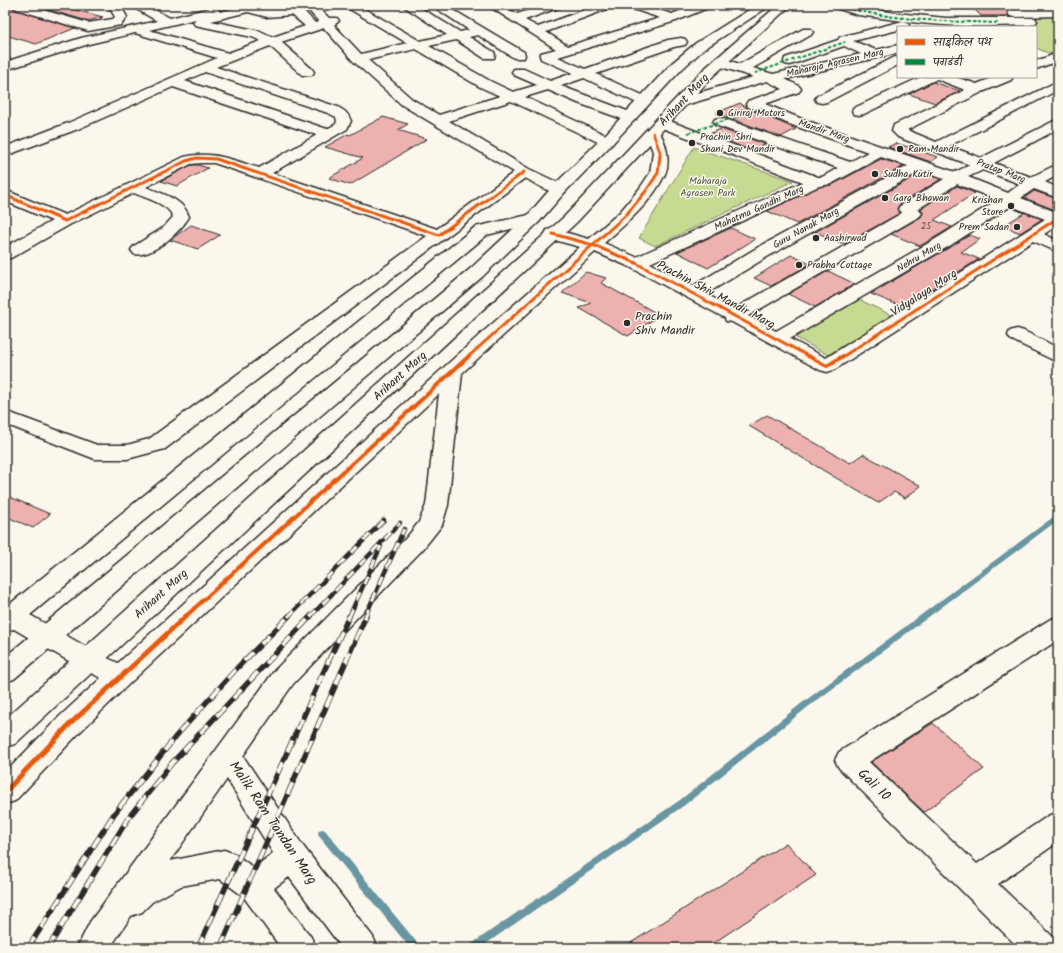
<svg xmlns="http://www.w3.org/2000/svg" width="1063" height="953" font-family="Kalam,'Playpen Sans Deva',sans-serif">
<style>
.green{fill:#c6db91;stroke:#78835e}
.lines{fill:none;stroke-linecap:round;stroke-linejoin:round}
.stream{fill:#6996a3;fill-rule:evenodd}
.building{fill:#edb2af;stroke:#2b2b2b}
.minor-casing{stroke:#2b2b2b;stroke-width:3}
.major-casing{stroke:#2b2b2b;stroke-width:3}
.minor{fill:#fbf7ec;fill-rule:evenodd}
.major{fill:#fbf7ec;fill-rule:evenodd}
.rail-far1-casing{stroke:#2b2b2b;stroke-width:4.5}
.rail-casing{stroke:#2b2b2b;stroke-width:5.5}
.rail-far1{stroke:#fbf7ec;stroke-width:3;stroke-dasharray:9;stroke-linecap:butt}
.rail{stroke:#fbf7ec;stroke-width:4;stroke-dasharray:12;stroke-linecap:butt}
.quiet{stroke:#00873e;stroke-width:2;stroke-dasharray:3.5 2;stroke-linecap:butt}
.cycleway-far3-casing{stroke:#fbf7ec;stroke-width:4}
.cycleway-far2-casing{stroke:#fbf7ec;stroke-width:5}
.cycleway-far1-casing{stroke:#fbf7ec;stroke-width:6}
.cycleway-casing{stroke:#fbf7ec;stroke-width:8}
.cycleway-far3{stroke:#e8590c;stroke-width:2.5}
.cycleway-far2{stroke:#e8590c;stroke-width:3}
.cycleway-far1{stroke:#e8590c;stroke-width:4}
.cycleway{stroke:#e8590c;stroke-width:5}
.poi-dot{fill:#2b2b2b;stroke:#fbf7ec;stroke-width:1.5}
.labels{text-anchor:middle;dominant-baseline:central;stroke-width:3;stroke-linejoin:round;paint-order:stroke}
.far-number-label{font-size:9px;fill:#5c4d4c}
.far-street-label{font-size:10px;fill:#2b2b2b;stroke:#fbf7ec}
.far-poi-label{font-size:10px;fill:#2b2b2b;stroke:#fbf7ec;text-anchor:start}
.far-park-label{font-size:10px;fill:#525744;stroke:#fbf7ec}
.street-label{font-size:12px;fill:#2b2b2b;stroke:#fbf7ec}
.poi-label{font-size:12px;fill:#2b2b2b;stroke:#fbf7ec;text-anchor:start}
.near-street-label{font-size:14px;fill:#2b2b2b;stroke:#fbf7ec}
</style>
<rect width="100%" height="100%" fill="#fbf7ec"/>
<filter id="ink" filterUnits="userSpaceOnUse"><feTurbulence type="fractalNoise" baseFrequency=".025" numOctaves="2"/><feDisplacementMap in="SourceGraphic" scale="8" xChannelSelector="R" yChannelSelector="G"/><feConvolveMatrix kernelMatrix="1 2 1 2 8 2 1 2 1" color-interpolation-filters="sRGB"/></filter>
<g filter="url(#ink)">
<g class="green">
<path d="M1029,16H1058V54L1048,53L1036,48V27H1009V25L1033,21Z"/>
<path d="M694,147L793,181L655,246L639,238Z"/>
<path d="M856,298L893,316L828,355L791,335Z"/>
</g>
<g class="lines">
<g class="stream">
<path d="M1056,515H1058V520L808,707L686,804L480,948H469L470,945L680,800L802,703Z"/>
<path d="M322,829L325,830L419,945L420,948H410L319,836L318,833L319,830Z"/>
</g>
</g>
<g class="building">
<path d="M5,5H14L12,7L16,10L75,28L36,44L5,35Z"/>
<path d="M31,5H56L103,17L88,21Z"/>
<path d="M970,5H1013L1016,7L1009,9L1007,12L1009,16H981Z"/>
<path d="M933,82L960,91L935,103L909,94Z"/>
<path d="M740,103L747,108L796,129L781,137L716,113Z"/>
<path d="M383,117L408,124L398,130L427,139L350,185L329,178L363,158L325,147L348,134L350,135Z"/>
<path d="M721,129L765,144L752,151L709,134Z"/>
<path d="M896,143L938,157L931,162L888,147Z"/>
<path d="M881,159L904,166L797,224L767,211L819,187L832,185Z"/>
<path d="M191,165H198L208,168L177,186L161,181Z"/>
<path d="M921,173L941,179L899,205L897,209L900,213L844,244L815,232Z"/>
<path d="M957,186L975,193L934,220L952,227L920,246L891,234L921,217L923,213L920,209Z"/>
<path d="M1034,191L1058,199V211L1024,198Z"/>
<path d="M1015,209L1042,219L1020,233L1003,226L1024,213Z"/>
<path d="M191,225L220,235L198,249L170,240Z"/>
<path d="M731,228L755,239L708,268L677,252Z"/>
<path d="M970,235L980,239L961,252L979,259L903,307L871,294Z"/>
<path d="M791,255L810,264L771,286L754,278Z"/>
<path d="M828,271L855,284L815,307L788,294Z"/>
<path d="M586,272L606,278L601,283L660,315L628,336L579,308L591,303L562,293Z"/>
<path d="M767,415L850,463L863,454L921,486L905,498L894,492L878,503L749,426Z"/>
<path d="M5,495L50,514L33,528L5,516Z"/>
<path d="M933,723L984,769L924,812L871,762Z"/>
<path d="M786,843L816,875L706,948H623Z"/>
</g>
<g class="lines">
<g class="minor-casing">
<g id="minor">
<path d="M16,5H26L88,23L113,19L115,17L108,5H120L127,17L121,25L88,31L16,9L14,7Z"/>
<path d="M131,5H146L170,18L214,7L218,8L220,12L246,5H256L268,9L293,7L303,10L315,23L319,22L304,5H316L329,18H337L339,21L334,25L361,54L407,43L346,7L344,5H358L420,41L447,35L402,5H416L460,32L469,30L431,5H445L524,52L525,55L524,58H514L478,35L469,37L494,52L495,55L494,58H484L456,40L429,46L490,81L513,92L537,85L514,75L512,72L514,69H524L550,81L573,73L541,59L540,56L541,53L556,49L487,5H501L517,14L545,5H562L560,7L525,20L538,27L598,5H615L613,7L546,32L568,46L660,18L627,7L625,5H643L672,14L695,5H712L710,7L676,21L558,57L585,69L668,40L681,38L685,39L687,42L685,45L674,47L596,74L649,98L651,101L649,104L644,105L639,104L584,78L561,86L635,114L637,117L635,120L630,121L625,120L578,103L548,90L525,97L612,138L614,141L612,144L607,145L602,144L511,101L449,121L529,169L565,186L567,189L565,192C552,196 537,184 525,178L165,449L127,459H95L5,424V411L97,445H127L149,439L427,236L214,163H201L191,164L146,187C162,194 184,199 189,217C180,232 152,258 134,254L131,250L134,246L163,228L173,217C169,204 145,198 134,193L71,224L11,258L5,259V247L52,221L5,201V190L65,215L184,157C211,150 233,160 259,168L317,135L173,87L78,129L5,156V147L68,123L217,58L135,33L89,44L5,70V62L81,38L157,21L133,7ZM248,12L267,17L292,15L305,26L273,37L260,31L211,21ZM196,19L193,22L195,25L252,37L261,41L228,53L149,30ZM324,28L353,61L402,105L514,172L437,229L272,173L347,129L351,121C348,113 345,111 338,107L216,67L270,46L302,75H312L314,72L312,69L281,42ZM416,49L480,87L500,96L439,115L412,99L368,60ZM205,72L328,113L336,117L337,121L336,124L327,129L185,81Z"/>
<path d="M830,5H848L896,13L946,18H1035L1037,21L1035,24L1031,25C988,27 946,27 903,21L907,22L909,25L908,27H898V30L853,41L876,50L898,45V53L785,79L799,86L801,89L799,92L765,104L802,119L955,172L970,165L898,137L892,131L894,125L965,90L937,79L864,114L859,115L854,114L852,111L854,108L921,77H955L977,84L994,77H1013L1011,80L982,92L907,130L936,142L1058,81V90L949,146L981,158L1058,119V129L994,163L1031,177L1058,164V175L1045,182L1058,188V198L1034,189L1021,198L1058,213V225L1044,234L1058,241V252L1033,241L834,370L827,372L820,370L732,322L726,321L725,318L630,267L595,252L462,373L448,505L442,525L423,549L293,684L243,756L303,846L373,937L378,948H342L289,877L274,888L311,937L316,948H281L243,896L220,879L181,886L152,902L142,912L131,916L110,948H77L90,922L275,670L407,537L419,522L426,505L439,394L130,683L79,733L15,801L5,804V773L59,717L101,678L79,667L14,629L5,631V608L475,227L533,214L539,216L541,219L539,222L487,235L30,615L97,653L118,663L484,331L580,247L547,238L545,234L547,230L553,229L589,239L620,212L640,188L650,173L653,152L646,133L648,130L653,129L658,130C666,141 671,161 665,174C652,202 626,224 604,243L636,257L803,182L657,126L655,123L657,120L662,119L667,120L818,177H822L838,168L715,125L713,122L715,119L720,118L725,119L850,162L868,152L792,125L748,107L746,104L748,101L783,89L767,81L682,106L677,105L675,102L677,99L753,77L715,65L714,62L715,59L720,58L740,64L803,29H811L813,32L811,35L753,68L773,74L861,54L844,46L790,65L785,64L784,61L785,58L838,40L840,37L903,21L858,15L832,7ZM881,157L908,166L755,249L693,286L650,263L819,186L831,184ZM983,170L1020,184L1008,193L968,177ZM921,171L944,179L900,206L898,209L902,213L734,309L706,294L767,257ZM957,184L997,200L939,237L776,331L748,316L920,216L922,213L918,209ZM1011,206L1045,219L826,358L790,339L951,245ZM227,779L273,853L254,868L235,854L224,850L170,861Z"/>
<path d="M1058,8V16L1014,17L1010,16L1008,13L1010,10L1014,9Z"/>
<path d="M1058,53V61L1036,69V61Z"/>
<path d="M895,57L898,58V65L827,102L822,103L817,102L815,99L817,96Z"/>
<path d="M1017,329L1024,331L1058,348V361L1051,359L1010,339L1008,335L1010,331Z"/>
<path d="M1058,617V640L869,762L977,864L1048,816L1058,812V842L998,884L1053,937L1058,948H1019L839,768L835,760L839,752L1049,620Z"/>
</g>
</g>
<g class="major-casing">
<g id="major">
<path d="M757,5H771L704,49L682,69L612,144L565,192L539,222L482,277L14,679L5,682V657L470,269L527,216L553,186L602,138L672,63L696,43Z"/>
<path d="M778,5H791L713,76L577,222L15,744L5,747V719L565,216L703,70Z"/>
</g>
</g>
<use href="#minor" class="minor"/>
<use href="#major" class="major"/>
<g class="rail-far1-casing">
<g id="rail-far1">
<path d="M288,617L384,520"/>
<path d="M310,617L400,523"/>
<path d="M349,617L381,546"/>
<path d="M365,617L404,529"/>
</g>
</g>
<g class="rail-casing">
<g id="rail">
<path d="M28,948L114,814L177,735L238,667L289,616"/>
<path d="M48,948L129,817L172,763L311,616"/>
<path d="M198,948L349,616"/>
<path d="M220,948L366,616"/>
</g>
</g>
<use href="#rail-far1" class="rail-far1"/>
<use href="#rail" class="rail"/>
<g class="quiet">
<path d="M836,5C889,21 944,21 999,23"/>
<path d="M755,73L845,42"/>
<path d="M688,133L762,108"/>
</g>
<g class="cycleway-far3-casing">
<path id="cycleway-far3" d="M653,133L660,152V156"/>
</g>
<g class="cycleway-far2-casing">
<g id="cycleway-far2">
<path d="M5,195L65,221L186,161L197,158L216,159L439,235L524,172"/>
<path d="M553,234L593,245L636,263L810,357"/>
<path d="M468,357L626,215L646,191L658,173L660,155"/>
<path d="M842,357L1058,218"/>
</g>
</g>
<g class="cycleway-far1-casing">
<g id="cycleway-far1">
<path d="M808,356L827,366L843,356"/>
<path d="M185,617L469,356"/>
</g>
</g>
<g class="cycleway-casing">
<path id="cycleway" d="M5,792L69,725L186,616"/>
</g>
<use href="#cycleway-far3" class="cycleway-far3"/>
<use href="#cycleway-far2" class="cycleway-far2"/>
<use href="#cycleway-far1" class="cycleway-far1"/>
<use href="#cycleway" class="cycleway"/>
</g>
</g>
<g class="poi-dot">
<circle cx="720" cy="113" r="4"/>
<circle cx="692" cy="143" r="4"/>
<circle cx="900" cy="149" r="4"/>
<circle cx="875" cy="174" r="4"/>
<circle cx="885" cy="198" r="4"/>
<circle cx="1011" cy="206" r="4"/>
<circle cx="1017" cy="227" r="4"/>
<circle cx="816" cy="238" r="4"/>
<circle cx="799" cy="265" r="4"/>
<circle cx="627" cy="323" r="4"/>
</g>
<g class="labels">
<g class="far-number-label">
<text x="926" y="226">25</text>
</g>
<g class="far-street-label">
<text transform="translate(835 63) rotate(-13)">Maharaja Agrasen Marg</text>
<text transform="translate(824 131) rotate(19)">Mandir Marg</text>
<text transform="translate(1001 171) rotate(21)">Pratap Marg</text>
<text transform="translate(759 208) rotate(-24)">Mahatma Gandhi Marg</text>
<text transform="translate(806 228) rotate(-29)">Guru Nanak Marg</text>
<text transform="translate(919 257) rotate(-30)">Nehru Marg</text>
</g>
<g class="far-poi-label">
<text x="728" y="113">Giriraj Motors</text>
<text x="700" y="137">Prachin Shri<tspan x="700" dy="12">Shani Dev Mandir</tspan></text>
<text x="908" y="149">Ram Mandir</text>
<text x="883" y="174">Sudha Kutir</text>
<text x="893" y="198">Garg Bhawan</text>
<text x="1003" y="200" text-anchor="end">Krishan<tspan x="1003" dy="12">Store</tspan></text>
<text x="1009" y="227" text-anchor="end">Prem Sadan</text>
<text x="824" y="238">Aashirwad</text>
<text x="807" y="265">Prabha Cottage</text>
</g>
<g class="far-park-label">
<text x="708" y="181">Maharaja<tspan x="708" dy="12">Agrasen Park</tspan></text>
</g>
<g class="street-label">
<text transform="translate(684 100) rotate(-47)">Arihant Marg</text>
<text transform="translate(924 293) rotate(-33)">Vidyalaya Marg</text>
<text transform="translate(716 295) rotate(28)">Prachin Shiv Mandir Marg</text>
<text transform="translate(400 376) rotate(-42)">Arihant Marg</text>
<text transform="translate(161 594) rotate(-42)">Arihant Marg</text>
</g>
<g class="poi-label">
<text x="635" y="316">Prachin<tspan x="635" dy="14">Shiv Mandir</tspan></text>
</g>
<g class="near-street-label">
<text transform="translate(874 785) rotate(44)">Gali 10</text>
<text transform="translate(273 823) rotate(56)">Malik Ram Tandan Marg</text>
</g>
</g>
<rect width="1063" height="953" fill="none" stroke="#fbf7ec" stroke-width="20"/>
<rect x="10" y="10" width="1043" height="933" fill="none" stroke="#2b2b2b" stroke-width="1.5" filter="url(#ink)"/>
<rect x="897" y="26" width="140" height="52" fill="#fbf7ec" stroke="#a8a59f"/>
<rect x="905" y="39" width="20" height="6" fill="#e8590c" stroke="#a8a59f"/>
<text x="933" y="46" font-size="12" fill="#2b2b2b">साइकिल पथ</text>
<rect x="905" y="59" width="20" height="6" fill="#00873e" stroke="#a8a59f"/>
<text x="933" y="66" font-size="12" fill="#2b2b2b">पगडंडी</text>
</svg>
